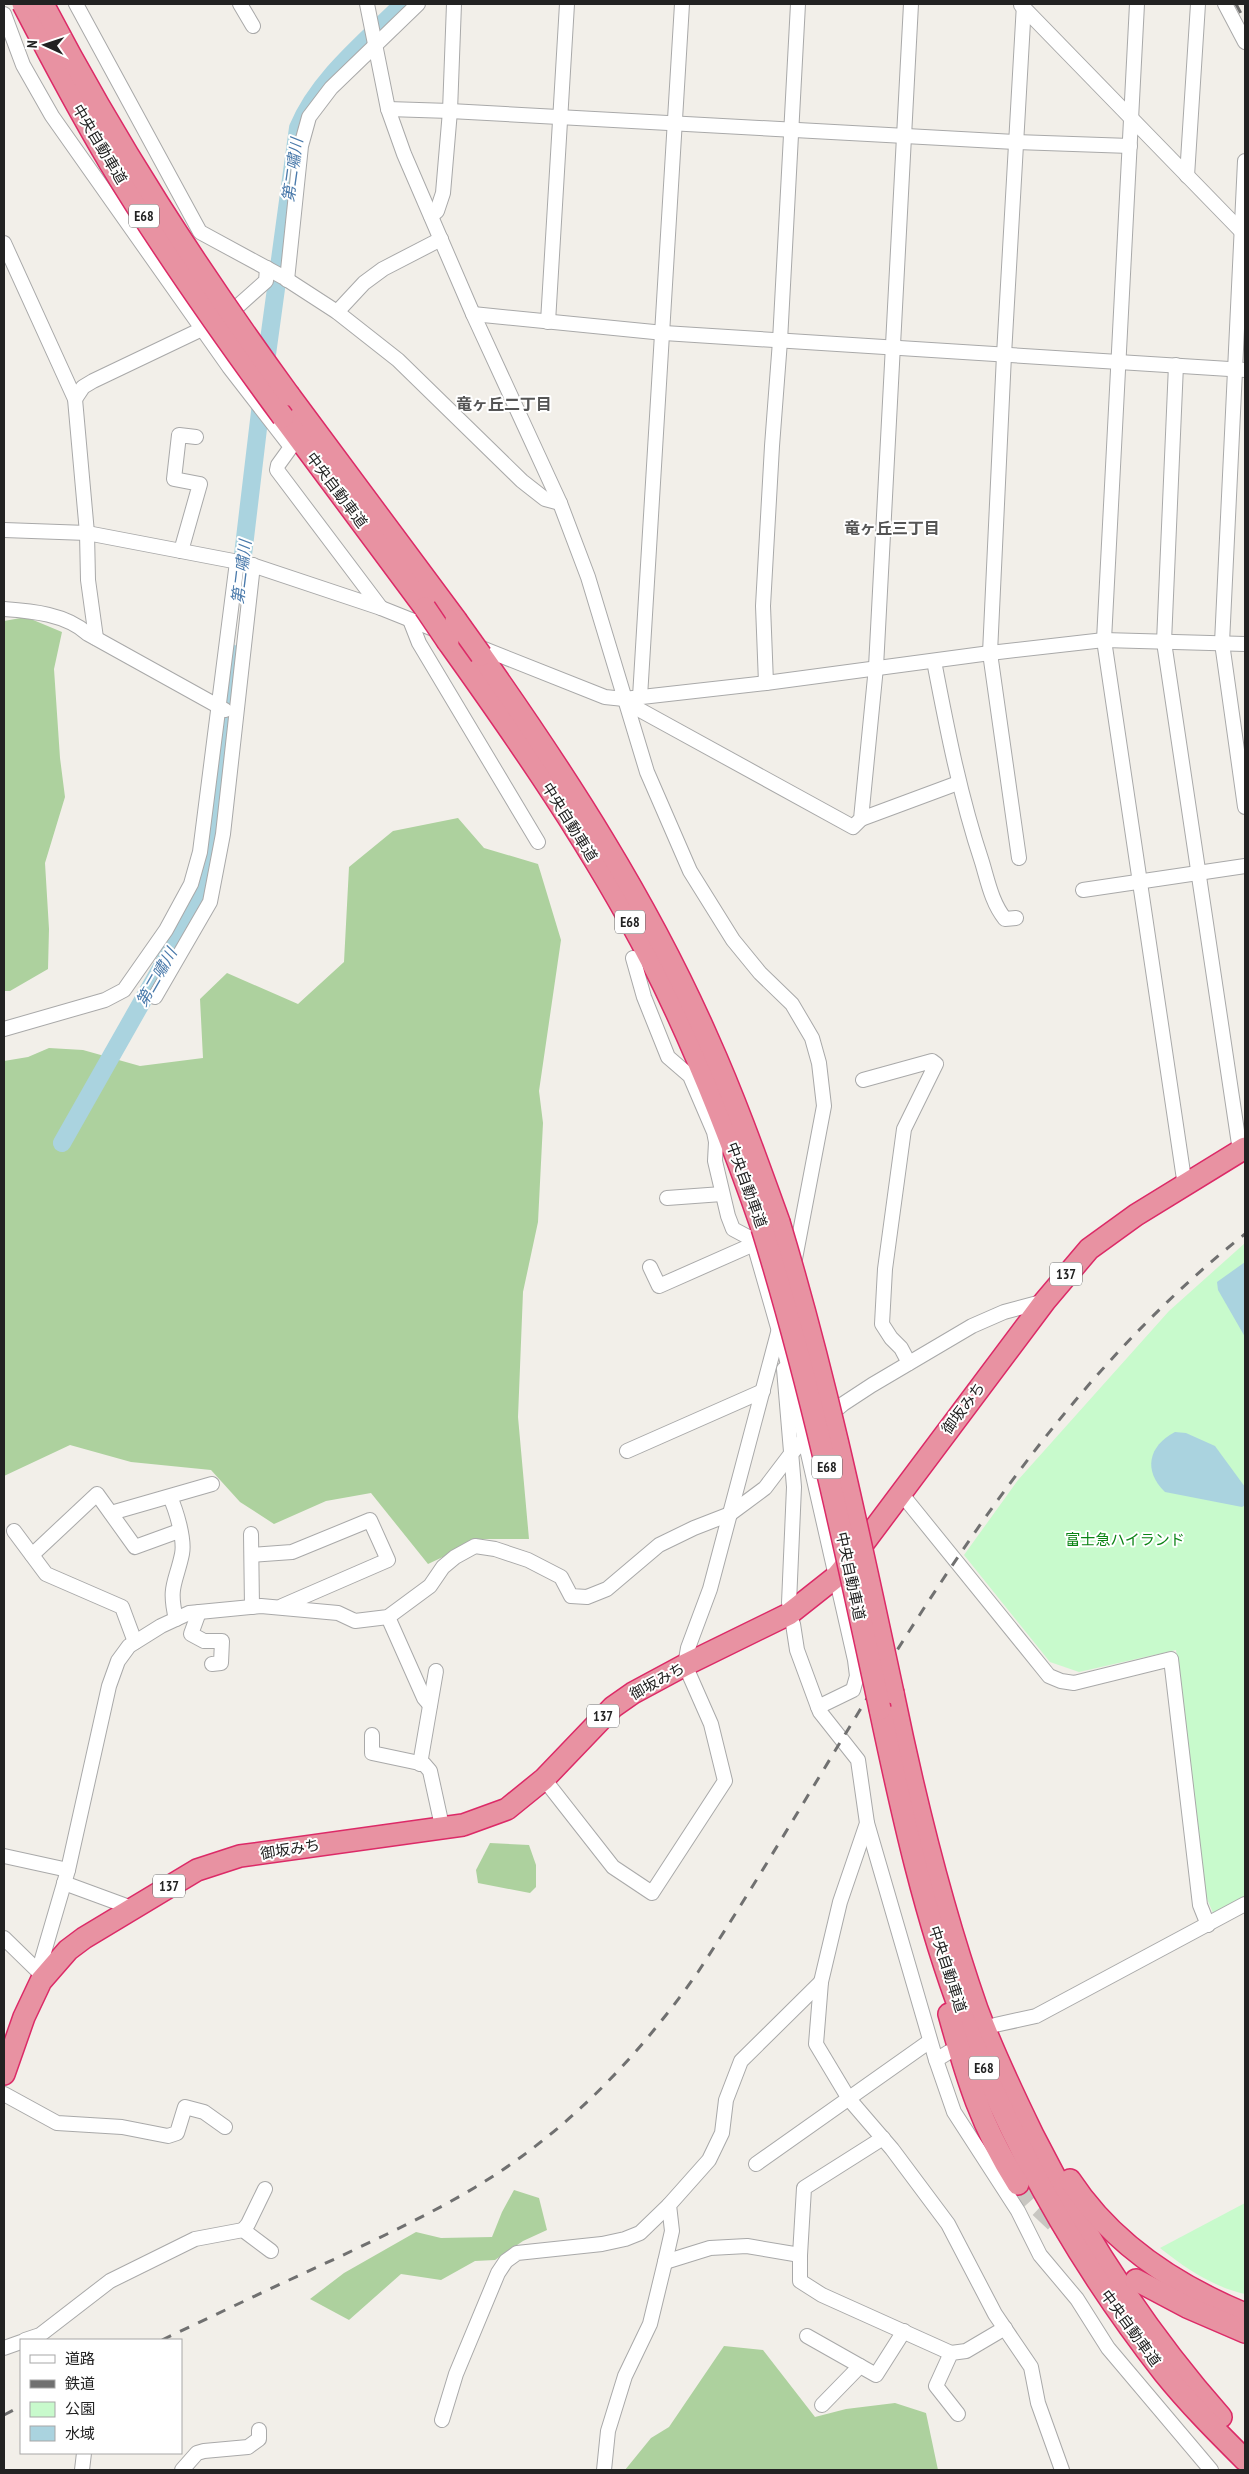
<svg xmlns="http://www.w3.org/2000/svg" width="1249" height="2474" font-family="'PT Sans Narrow','Noto Sans JP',sans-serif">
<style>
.forest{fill:#add19e}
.park{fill:#c8facc}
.water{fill:#aad3df}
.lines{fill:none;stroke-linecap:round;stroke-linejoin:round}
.river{stroke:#aad3df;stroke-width:18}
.highway-tunnel{stroke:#c8c6c1;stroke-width:21;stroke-dasharray:21 11;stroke-linecap:butt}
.minor-casing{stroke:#a9a9a9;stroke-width:16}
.highway-casing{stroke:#dc2a67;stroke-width:24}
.minor{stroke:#fff;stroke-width:14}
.highway{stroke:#e892a2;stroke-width:21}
.rail{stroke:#707070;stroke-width:3;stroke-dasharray:10 10;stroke-linecap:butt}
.highway-bridge-casing{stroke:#dc2a67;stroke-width:24;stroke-linecap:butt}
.highway-bridge{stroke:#e892a2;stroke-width:21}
.labels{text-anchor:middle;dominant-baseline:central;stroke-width:4;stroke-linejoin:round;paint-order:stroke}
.shield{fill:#fff;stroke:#646464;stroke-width:1}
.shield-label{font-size:14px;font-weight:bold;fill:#222}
.street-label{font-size:15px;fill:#222;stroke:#fff}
.park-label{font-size:15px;fill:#0c8416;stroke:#fff}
.water-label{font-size:16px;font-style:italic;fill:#4a7aab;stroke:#fff}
.neighbourhood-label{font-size:16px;font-weight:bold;fill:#555;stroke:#fff}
</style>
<rect width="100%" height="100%" fill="#f2efe9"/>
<g class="forest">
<path d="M26,617L62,632L54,669L60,758L65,797L45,863L49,929L48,969L10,991H4V621Z"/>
<path d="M458,818L484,848L538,864L561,940L539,1091L543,1123L538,1222L523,1292L518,1417L529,1539H481L428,1564L371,1493L326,1501L274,1524L240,1502L211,1470L131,1462L70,1445L4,1476V1061L28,1057L49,1048L83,1050L140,1066L203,1058L200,999L227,973L298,1004L344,962L349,867L393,831Z"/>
<path d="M490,1843L529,1845L536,1865V1887L530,1893L478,1883L476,1870Z"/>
<path d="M514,2190L539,2198L547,2230L523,2241L495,2260L475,2261L441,2280L401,2274L349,2320L310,2299L344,2273L416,2232L441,2238L492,2237L502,2212Z"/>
<path d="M724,2346L763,2350L815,2417L846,2409L895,2403L926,2413L938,2470H625L651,2438L669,2427Z"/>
</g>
<g class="park">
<path d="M1245,1243V1896L1213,1913L1205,1894L1176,1650L1079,1672L1050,1662L964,1555L1018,1480L1169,1311Z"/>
<path d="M1245,2203V2294C1213,2287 1185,2268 1160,2248Z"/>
</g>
<g class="water">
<path d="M1245,1262V1337L1218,1290L1217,1282Z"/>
<path d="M1175,1432L1186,1433L1215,1446L1245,1487V1505L1242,1507L1165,1492C1143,1471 1148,1446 1175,1432Z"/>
</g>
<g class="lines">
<g class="river">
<path d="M265,369L298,128C318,79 366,41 403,4"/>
<path d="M240,580L262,395"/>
<path d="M62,1143L194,910L209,868L229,710L231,653"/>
</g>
<path class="highway-tunnel" d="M1018,2184L1034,2202L1064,2230"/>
<g class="minor-casing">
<g id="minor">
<path d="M76,4L200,232L283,277L337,312L398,360L522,481L545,499L560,503"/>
<path d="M240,4L253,26"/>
<path d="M367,4L388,109L404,154L473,314L560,503L588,577L647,772L690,871L733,940L760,973L792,1004L812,1038L819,1063L824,1106L794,1264"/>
<path d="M1137,4L1104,640L1185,1186"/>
<path d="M1225,4L1245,42"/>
<path d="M1021,5L1245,235"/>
<path d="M4,14L23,65L52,116L229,367L291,447L278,465L277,470L381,608"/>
<path d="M388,109L450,111L1015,142L1130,146"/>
<path d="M1245,161L1222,643L1245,807"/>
<path d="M1187,176L1198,4"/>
<path d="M431,216L437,211L443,193L450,111L454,4"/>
<path d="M4,243L75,399L87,533L88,580L96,638"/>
<path d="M287,280L301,146L309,117L331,88L418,4"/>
<path d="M337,312L364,283L383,269L441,239"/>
<path d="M473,314L664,333L1245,370"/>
<path d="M548,322L567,4"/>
<path d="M1176,365L1164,642L1240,1151"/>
<path d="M75,399L83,387L93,381L202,329L238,306L266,281L267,268"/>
<path d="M4,530L87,533L249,564L381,608L441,632"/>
<path d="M181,551L200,484L174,479L179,435L196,437"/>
<path d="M4,609C32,611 66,614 88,634L225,710"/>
<path d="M410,620L419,643L538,842"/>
<path d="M474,645L605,697L624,699L766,683L990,653L1104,640L1245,644"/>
<path d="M934,661C947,729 960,796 982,862C988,882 992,903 1005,919L1016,918"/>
<path d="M766,683L763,606L772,446L780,341L798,4"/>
<path d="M640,697L682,4"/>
<path d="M624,699L640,710L853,827L861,819L876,667L911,4"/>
<path d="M861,819L958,783"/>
<path d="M1019,858L990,653L1004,355L1024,4"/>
<path d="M1083,890L1245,866"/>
<path d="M633,958L644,997L668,1057L690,1076L714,1132L716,1142L715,1161L728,1216L733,1229L748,1237L754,1244L785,1352L855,1660L857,1676L853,1690L818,1707L820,1712L858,1760L867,1823L840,1902L821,1982L816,2044L849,2099L892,2149L948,2224L995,2314L1031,2367L1038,2403L1062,2470"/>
<path d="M155,997L210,902L223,834L253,565"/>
<path d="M4,1029L105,1000L124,990L166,930L191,884L200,852L237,562"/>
<path d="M863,1080L932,1061L936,1064L904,1129L885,1269L882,1324L891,1338L901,1348L909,1363"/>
<path d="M667,1198L722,1194"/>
<path d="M650,1267L659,1286L754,1244"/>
<path d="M784,1369L794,1487L789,1603"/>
<path d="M826,1418L843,1404L872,1385L972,1326L1004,1312L1045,1301"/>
<path d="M627,1451L763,1391"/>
<path d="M900,1492L1049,1676L1061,1681L1074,1683L1171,1659L1200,1905L1208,1925"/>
<path d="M170,1497C176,1510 185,1539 182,1554C176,1583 168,1586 176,1619"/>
<path d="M111,1513L212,1484"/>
<path d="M14,1531L46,1574L122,1607L135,1642"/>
<path d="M251,1534L252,1607"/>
<path d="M32,1555L97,1494L135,1547L179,1531"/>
<path d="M252,1555L292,1552L370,1520L388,1560L282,1606"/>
<path d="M199,1612L191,1634L204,1641H222L221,1663L212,1664"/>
<path d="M388,1617L424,1698L430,1705"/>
<path d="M793,1624L797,1650L818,1707"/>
<path d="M372,1735V1753L424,1764L430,1771L442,1826"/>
<path d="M420,1764L436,1671"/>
<path d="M544,1779L613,1867L652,1893L725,1781L711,1724L685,1665L688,1648L710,1589L784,1310"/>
<path d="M867,1823L936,2060L954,2112L1018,2211L1040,2255L1077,2299L1108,2348L1211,2470"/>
<path d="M4,1856L68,1870"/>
<path d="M64,1883L132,1908"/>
<path d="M4,1938L44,1977L42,1959L68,1870L109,1686L118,1661L129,1646L161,1626L189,1613L261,1606L338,1613L355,1621L388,1617L430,1586L443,1567L455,1557L475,1546L495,1549L528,1560L561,1577L571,1596L587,1597L607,1589L659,1545L694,1528L730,1514L765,1488L790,1455L810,1433"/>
<path d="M995,2025L1036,2016L1245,1904"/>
<path d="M936,2060L949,2052"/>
<path d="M4,2094L57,2123L122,2127L168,2136L177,2133L185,2107L204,2112L225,2127"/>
<path d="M756,2164L930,2041"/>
<path d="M243,2230L248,2224L265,2189"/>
<path d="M800,2255V2281L822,2295L951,2353"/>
<path d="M665,2262L710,2248L747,2246L800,2255L804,2188L883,2138"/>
<path d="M807,2336L876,2375L904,2331"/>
<path d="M25,2340L40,2335L110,2281L195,2239L243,2230L271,2251"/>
<path d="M4,2348L21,2342"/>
<path d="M822,2405L860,2366"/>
<path d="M958,2414L936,2386L951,2353L966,2351L1005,2328"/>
<path d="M442,2420L456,2374L498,2273L506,2261L517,2253L602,2244L625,2239L640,2233L669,2205"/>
<path d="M82,2470L84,2453"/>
<path d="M182,2470L197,2453L204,2451L248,2447L259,2439V2430"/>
<path d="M604,2470L608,2431L625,2376L650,2324L665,2262L672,2231L669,2205L709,2160L722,2133L726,2100L741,2061L821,1982"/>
</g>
</g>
<g class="highway-casing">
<g id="highway">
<path d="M289,395L456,620"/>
<path d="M283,417L425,608"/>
<path d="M448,642C521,744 593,848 651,960C695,1046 730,1136 762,1228"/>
<path d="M481,655C567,777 648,902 708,1039C735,1099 757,1161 779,1222"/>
<path d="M893,1693C915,1800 941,1906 977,2009C993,2052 1013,2094 1033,2135C1084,2236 1145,2331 1221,2417"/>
<path d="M880,1709C902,1813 925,1918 963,2018C1012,2145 1080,2266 1164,2373C1189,2404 1217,2432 1245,2460"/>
<path d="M949,2014C967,2079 981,2126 1018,2184"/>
<path d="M4,2074L24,2017L41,1981L68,1950L84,1938L197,1870L240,1856L463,1825L507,1809L544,1779L613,1707L633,1693L685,1665L789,1614L837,1576L857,1552L1045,1301L1089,1249L1136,1215L1245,1148"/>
<path d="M1070,2180C1112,2244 1175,2285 1245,2314"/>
<path d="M1136,2280L1187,2307L1245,2332"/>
</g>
</g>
<use href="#minor" class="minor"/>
<use href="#highway" class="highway"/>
<g class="rail">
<path d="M1236,4L1245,21"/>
<path d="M162,2340C221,2312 280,2284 339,2257C402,2227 465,2198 521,2157C591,2106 648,2043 698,1972C865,1717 1001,1427 1245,1234"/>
<path d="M4,2415L21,2406"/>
</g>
<g class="highway-bridge-casing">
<g id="highway-bridge">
<path d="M23,4C51,58 79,111 110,163C163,251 222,334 283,417"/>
<path d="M43,4C116,144 196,267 289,395"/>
<path d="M425,608L448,642"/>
<path d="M456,620L481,655"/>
<path d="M779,1222C826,1377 859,1535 893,1693"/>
<path d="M762,1228C811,1386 845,1547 880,1709"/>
</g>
</g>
<use href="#highway-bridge" class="highway-bridge"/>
</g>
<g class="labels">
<g class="shield">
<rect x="129" y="204.5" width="30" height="23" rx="4"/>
<rect x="615" y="910.5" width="30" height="23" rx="4"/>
<rect x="1050" y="1262.5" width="32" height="23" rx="4"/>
<rect x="812" y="1455.5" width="30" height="23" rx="4"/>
<rect x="587" y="1704.5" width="32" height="23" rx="4"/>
<rect x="153" y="1874.5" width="32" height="23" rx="4"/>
<rect x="969" y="2056.5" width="30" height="23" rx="4"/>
</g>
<g class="shield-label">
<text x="144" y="216">E68</text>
<text x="630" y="922">E68</text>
<text x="1066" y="1274">137</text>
<text x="827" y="1467">E68</text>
<text x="603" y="1716">137</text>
<text x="169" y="1886">137</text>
<text x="984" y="2068">E68</text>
</g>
<g class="street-label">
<text transform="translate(100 144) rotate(59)">中央自動車道</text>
<text transform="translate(337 490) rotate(53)">中央自動車道</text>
<text transform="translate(570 822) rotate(58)">中央自動車道</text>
<text transform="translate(747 1185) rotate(70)">中央自動車道</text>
<text transform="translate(963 1408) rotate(-53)">御坂みち</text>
<text transform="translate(851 1576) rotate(78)">中央自動車道</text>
<text transform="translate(657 1681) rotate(-29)">御坂みち</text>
<text transform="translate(290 1849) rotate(-9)">御坂みち</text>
<text transform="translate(948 1969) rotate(72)">中央自動車道</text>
<text transform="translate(1131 2328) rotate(54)">中央自動車道</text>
</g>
<g class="park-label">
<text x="1125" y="1539">富士急ハイランド</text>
</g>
<g class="water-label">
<text transform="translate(292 170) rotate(-82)">第二嘯川</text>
<text transform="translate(241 572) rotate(-83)">第二嘯川</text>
<text transform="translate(156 977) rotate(-60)">第二嘯川</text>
</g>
<g class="neighbourhood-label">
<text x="504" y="404">竜ヶ丘二丁目</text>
<text x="892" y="528">竜ヶ丘三丁目</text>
</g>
</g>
<rect width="1249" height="2474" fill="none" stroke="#222222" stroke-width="10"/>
<rect x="20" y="2339" width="162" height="115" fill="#ffffff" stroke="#a7a7a7"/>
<rect x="30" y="2355" width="25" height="8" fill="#ffffff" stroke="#a7a7a7"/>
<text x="65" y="2364" font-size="15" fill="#222222">道路</text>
<rect x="30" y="2380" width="25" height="8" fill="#707070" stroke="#a7a7a7"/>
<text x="65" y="2389" font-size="15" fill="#222222">鉄道</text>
<rect x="30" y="2402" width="25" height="15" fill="#c8facc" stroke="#a7a7a7"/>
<text x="65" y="2414" font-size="15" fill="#222222">公園</text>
<rect x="30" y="2426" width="25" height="15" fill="#aad3df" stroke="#a7a7a7"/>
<text x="65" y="2439" font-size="15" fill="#222222">水域</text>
<g transform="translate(45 45) rotate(273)" stroke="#ffffff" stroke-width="4" paint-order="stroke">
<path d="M0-4L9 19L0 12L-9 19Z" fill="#222222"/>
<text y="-8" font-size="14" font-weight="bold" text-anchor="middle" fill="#222222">N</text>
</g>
</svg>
